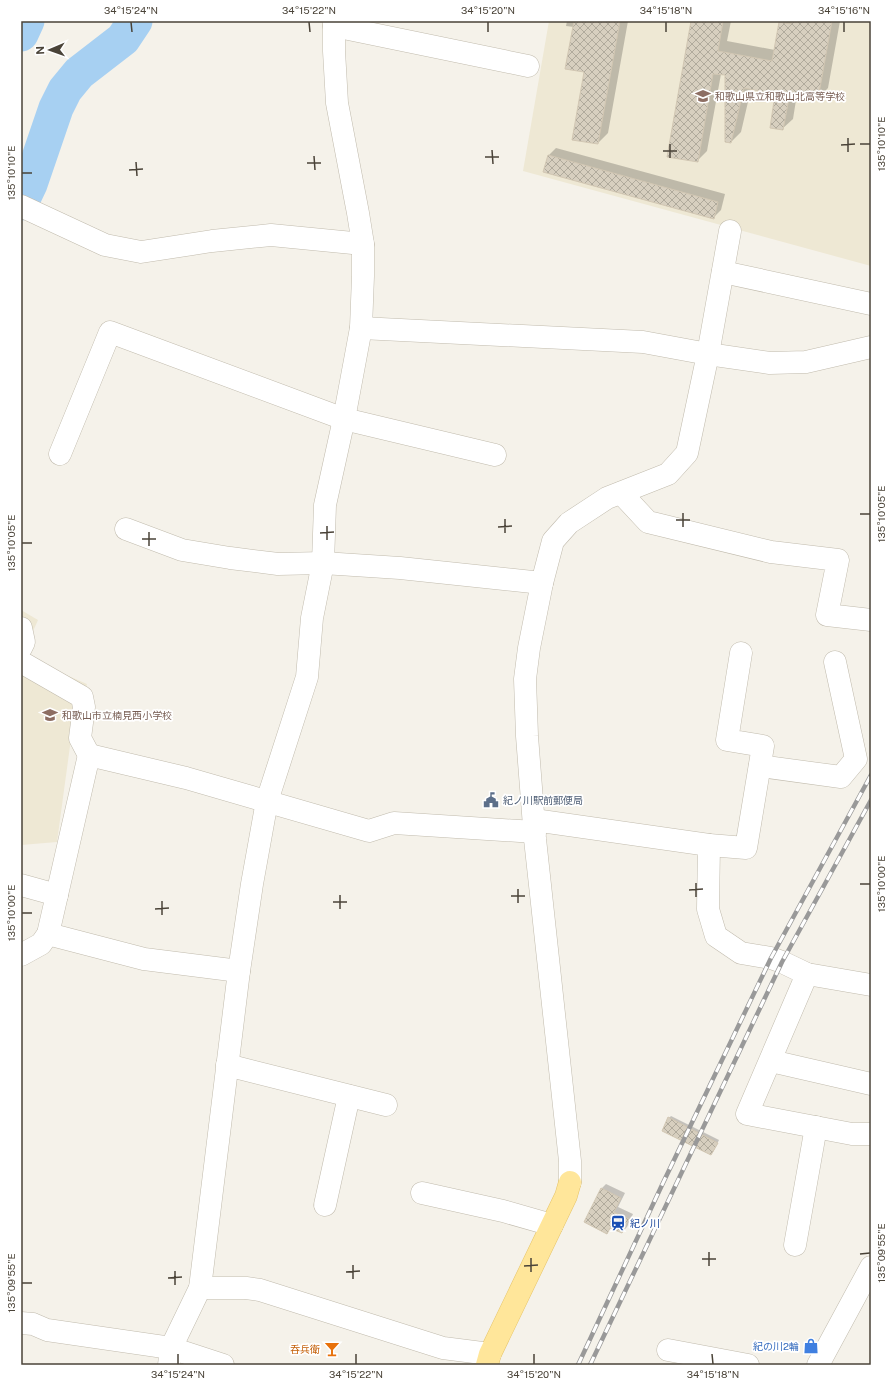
<svg xmlns="http://www.w3.org/2000/svg" width="892" height="1386" font-family="'Public Sans','Noto Sans JP',sans-serif">
<style>
.education{fill:#eee8d4}
.shadow{fill:#0003}
.lines{fill:none;stroke-linecap:round;stroke-linejoin:round}
.river{stroke:#a7d0f2;stroke-width:35}
.building{fill:url(#building-cross-hatch);stroke:#d2c7b3}
.minor-casing{stroke:#c1bbad;stroke-width:23}
.major-casing{stroke:#e6c468;stroke-width:23}
.minor{stroke:#fff;stroke-width:22}
.major{stroke:#ffe69a;stroke-width:22}
.rail-casing{stroke:#999;stroke-width:4.5}
.rail{stroke:#fff;stroke-width:3;stroke-dasharray:9;stroke-linecap:butt}
.ticks{fill:none;stroke:#4a4338;stroke-width:1.5}
.labels{text-anchor:middle;dominant-baseline:central;stroke-width:3.5;stroke-linejoin:round;paint-order:stroke}
.education-label{font-size:10px;fill:#785e54;stroke:#fff;text-anchor:start}
.service-label{font-size:10px;fill:#4e5e75;stroke:#fff;text-anchor:start}
.transit-label{font-size:10px;fill:#164399;stroke:#fff;text-anchor:start}
.shop-label{font-size:10px;fill:#366cbe;stroke:#fff;text-anchor:end}
.food-label{font-size:10px;fill:#c56008;stroke:#fff;text-anchor:end}
.neatline{fill:none;stroke:#4a4338;stroke-width:1.5}
.ticks-label{font-size:10px;text-anchor:middle;fill:#4a4338}
</style>
<defs>
<pattern id="building-cross-hatch" width="8" height="8" patternUnits="userSpaceOnUse"><rect width="8" height="8" fill="#d7cfbf"/><path d="M0 0l8 8M0 8l8-8" fill="none" stroke="#b0aa9c"/></pattern>
</defs>
<rect width="100%" height="100%" fill="#f5f2ea"/>
<g class="education">
<path d="M549,21H871V266L523,171Z"/>
<path d="M21,610L38,620L22,656L87,684L70,746L57,842L21,845Z"/>
</g>
<g class="shadow">
<path d="M567,21H628L608,133L598,143L585,71L574,27L566,26Z"/>
<path d="M692,21H731L727,41L775,50L780,22L782,21H840L828,88L818,98L797,94L793,119L782,129L776,93L751,89L741,132L731,142L726,74H721L707,151L697,161Z"/>
<path d="M556,148L725,194L721,210L713,218L548,156Z"/>
<path d="M671,1116L719,1140L713,1152L711,1154L669,1118Z"/>
<path d="M606,1184L625,1193L618,1207L633,1214L627,1227L622,1232L612,1227L607,1232L601,1189Z"/>
</g>
<g class="lines">
<g class="river">
<path d="M21,34L27,21"/>
<path d="M21,203L30,184L56,108L65,90L79,73L123,39L135,21"/>
</g>
</g>
<g class="building">
<path d="M574,21H620L598,144L572,140L584,72L565,69Z"/>
<path d="M691,21H723L718,51L772,61L779,22L791,24V21H832L818,99L790,93L783,130L770,128L775,94L744,88L731,143L725,142V75L713,74L698,162L667,157Z"/>
<path d="M548,155L718,202L714,219L543,172Z"/>
<path d="M668,1117L718,1143L711,1155L662,1131Z"/>
<path d="M601,1188L621,1198L614,1212L629,1219L622,1233L610,1228L607,1234L584,1222Z"/>
</g>
<g class="lines">
<g class="minor-casing">
<g id="minor">
<path d="M334,26L528,66"/>
<path d="M21,206L105,245L141,252L212,241L271,235L363,244"/>
<path d="M723,272L871,304"/>
<path d="M361,328L643,342L708,354L770,363L806,362L871,347"/>
<path d="M60,454L110,332L344,419L495,455"/>
<path d="M621,493L648,522L771,552L838,560L827,615L871,620"/>
<path d="M126,529L182,550L230,558L278,564L323,563L400,568L542,583"/>
<path d="M21,628L24,642L21,648"/>
<path d="M21,662L82,697L84,707L80,738L89,755"/>
<path d="M760,766L841,777L856,759L835,662"/>
<path d="M534,820L709,845L708,909L716,936L741,953L771,958L782,962L807,974L871,985"/>
<path d="M709,845L746,848L763,746L727,740L741,653"/>
<path d="M21,885L57,895"/>
<path d="M48,934L144,959L239,971"/>
<path d="M21,955L41,944L48,934L89,755L186,778L369,831L394,823L535,832"/>
<path d="M807,974L747,1114L852,1134H871"/>
<path d="M771,1061L871,1084"/>
<path d="M227,1065L386,1105"/>
<path d="M570,1182V1161L535,839L527,736L525,679L529,648L542,583L553,541L569,523L607,498L668,474L687,453L708,354L730,231"/>
<path d="M422,1193L503,1211L552,1225"/>
<path d="M325,1205L349,1096"/>
<path d="M795,1245L816,1127"/>
<path d="M200,1288H246L260,1290L443,1348L490,1354"/>
<path d="M21,1323L33,1324L47,1330L171,1348L223,1365"/>
<path d="M668,1350L748,1365"/>
<path d="M169,1365L171,1348L200,1288L239,971L252,884L267,801L307,677L312,618L323,563L325,505L344,419L361,328L363,276V244L358,213L337,103L334,51V21"/>
<path d="M818,1365L871,1267"/>
</g>
</g>
<g class="major-casing">
<path id="major" d="M487,1365L490,1354L566,1196L570,1182"/>
</g>
<use href="#minor" class="minor"/>
<use href="#major" class="major"/>
<g class="rail-casing">
<g id="rail">
<path d="M578,1365L662,1185L771,958L871,775"/>
<path d="M590,1365L782,962L871,800"/>
</g>
</g>
<use href="#rail" class="rail"/>
</g>
<path class="ticks" d="M131,22L132,32M309,22L310,32M488,22V32M666,22V32M844,22V32M848,138V152M670,144V158M860,144H870M841,145L855,144M492,150L493,164M663,151H677M314,156L315,170M485,157H499M136,162L137,176M307,163H321M129,170L143,169M22,173H32M683,513V527M860,514H870M505,519V533M676,520H690M327,526V540M498,527L512,526M149,532V546M320,533L334,532M142,539H156M22,543H32M696,883V897M860,884H870M518,889V903M689,890L703,889M340,895V909M511,896H525M162,901V915M333,902H347M155,909L169,908M22,913H32M709,1252V1266M860,1254L870,1253M531,1258V1272M702,1259H716M353,1265V1279M524,1266L538,1265M175,1271V1285M346,1272L360,1271M168,1278L182,1277M22,1283H32M178,1354V1364M356,1354V1364M534,1354V1364M712,1354L713,1364"/>
<defs>
<g id="school-bare" transform="scale(1.2)"><path d="M0-5L7-2L0 1L-7-2ZM-4 1L0 2.5L4 1V4Q0 6-4 4Z" fill="#8d6e63" stroke="#fff" stroke-width="2.5" paint-order="stroke"/></g>
<g id="civic-bare" transform="scale(1.2)"><path d="M-.6-6.5H3V-4.5H.6V-3L4-1V1h2V6H-6V1h2V-1L-.6-3ZM-1.2 2.5V6h2.4V2.5Z" fill="#5c6f8a" stroke="#fff" stroke-width="2.5" paint-order="stroke"/></g>
<g id="station-bare" transform="scale(1.2)"><path d="M-3-6H3Q5-6 5-4V2Q5 4 3 4L4.5 6H3L1.5 4h-3L-3 6H-4.5L-3 4Q-5 4-5 2V-4Q-5-6-3-6ZM-3.5-4v3h7v-3ZM-3.5 1v1.5H-2V1ZM2 1v1.5H3.5V1Z" fill="#1a4fb4" stroke="#fff" stroke-width="2.5" paint-order="stroke"/></g>
<g id="shop-bare" transform="scale(1.2)"><path d="M-5-2.5h2.3a2.7 3.5 0 0 1 5.4 0H5L5.5 6h-11ZM-1.5-2.5h3a1.5 2.3 0 0 0-3 0Z" fill="#3f7fe0" stroke="#fff" stroke-width="2.5" paint-order="stroke"/></g>
<g id="bar-bare" transform="scale(1.2)"><path d="M-6-5H6L.8 .8V4.5H3.5V6h-7V4.5H-.8V.8Z" fill="#e8710a" stroke="#fff" stroke-width="2.5" paint-order="stroke"/></g>
</defs>
<g fill-rule="evenodd">
<use href="#school-bare" x="703" y="96"/>
<use href="#school-bare" x="50" y="715"/>
<use href="#civic-bare" x="491" y="800"/>
<use href="#station-bare" x="618" y="1223"/>
<use href="#shop-bare" x="811" y="1346"/>
<use href="#bar-bare" x="332" y="1349"/>
</g>
<g class="labels">
<g class="education-label">
<text x="715" y="96">和歌山県立和歌山北高等学校</text>
<text x="62" y="715">和歌山市立楠見西小学校</text>
</g>
<g class="service-label">
<text x="503" y="800">紀ノ川駅前郵便局</text>
</g>
<g class="transit-label">
<text x="630" y="1223">紀ノ川</text>
</g>
<g class="shop-label">
<text x="799" y="1346">紀の川2輪</text>
</g>
<g class="food-label">
<text x="320" y="1349">呑兵衛</text>
</g>
</g>
<rect width="892" height="1386" fill="none" stroke="#ffffff" stroke-width="44"/>
<g transform="translate(50 50) rotate(268)" stroke="#ffffff" stroke-width="3" paint-order="stroke">
<path d="M0-3L7 15L0 10L-7 15Z" fill="#4a4338"/>
<text y="-6" font-size="11" font-weight="bold" text-anchor="middle" fill="#4a4338">N</text>
</g>
<rect x="22" y="22" width="848" height="1342" class="neatline"/>
<g class="ticks-label">
<text x="131" y="14">34°15'24"N</text>
<text x="309" y="14">34°15'22"N</text>
<text x="488" y="14">34°15'20"N</text>
<text x="666" y="14">34°15'18"N</text>
<text x="844" y="14">34°15'16"N</text>
<text transform="translate(881 144) rotate(-90)" y="4">135°10'10"E</text>
<text transform="translate(11 173) rotate(-90)" y="4">135°10'10"E</text>
<text transform="translate(881 514) rotate(-90)" y="4">135°10'05"E</text>
<text transform="translate(11 543) rotate(-90)" y="4">135°10'05"E</text>
<text transform="translate(881 884) rotate(-90)" y="4">135°10'00"E</text>
<text transform="translate(11 913) rotate(-90)" y="4">135°10'00"E</text>
<text transform="translate(881 1253) rotate(-90)" y="4">135°09'55"E</text>
<text transform="translate(11 1283) rotate(-90)" y="4">135°09'55"E</text>
<text x="178" y="1378">34°15'24"N</text>
<text x="356" y="1378">34°15'22"N</text>
<text x="534" y="1378">34°15'20"N</text>
<text x="713" y="1378">34°15'18"N</text>
</g>
</svg>
